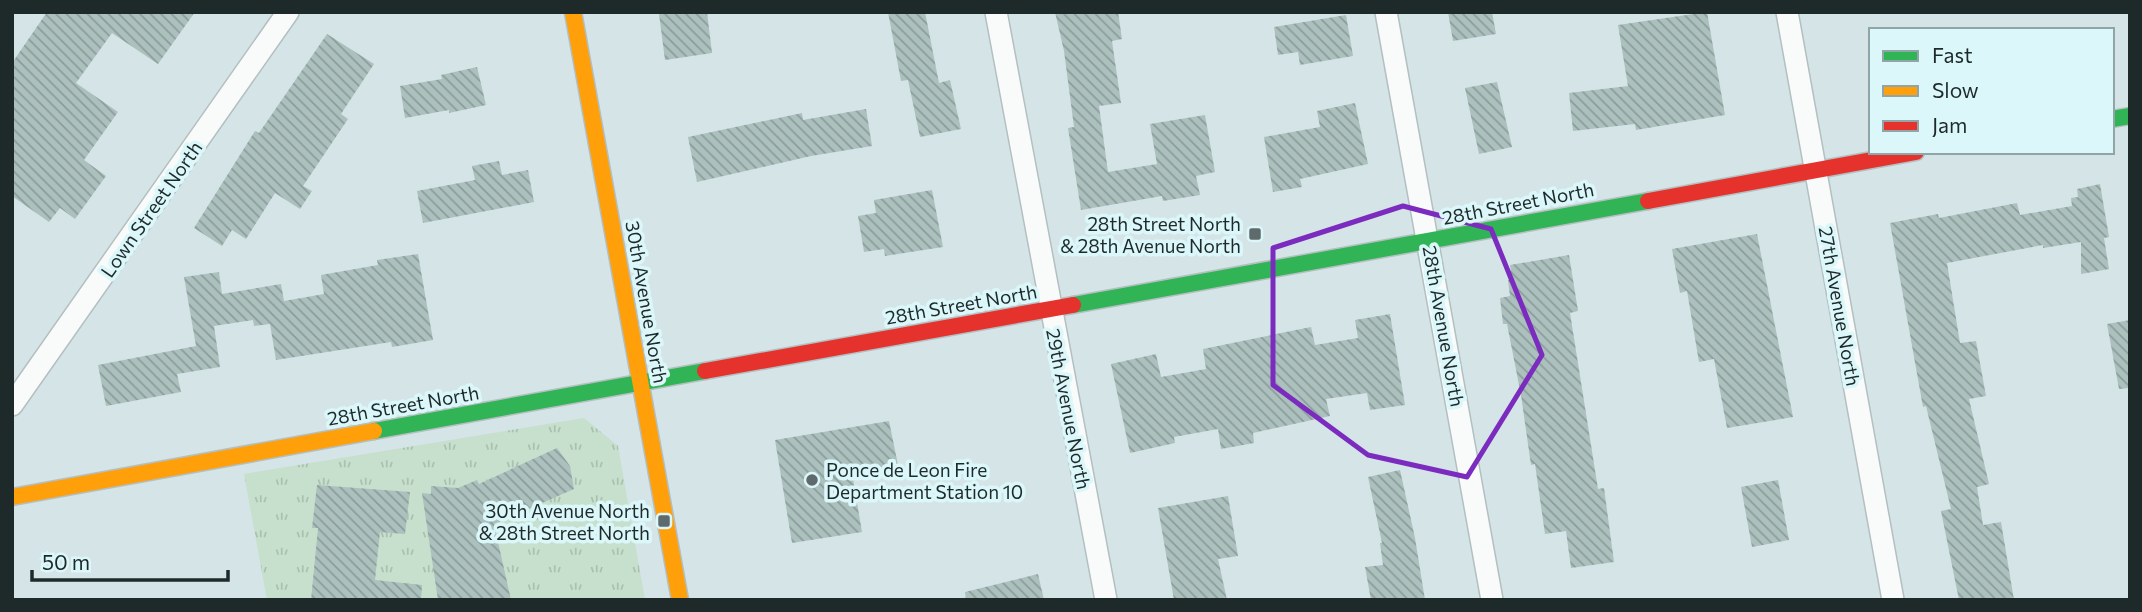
<svg xmlns="http://www.w3.org/2000/svg" width="2142" height="612" font-family="Commissioner,sans-serif">
<style>
.park{fill:url(#park-tufts)}
.building{fill:url(#building-back-hatch)}
.lines{fill:none;stroke-linecap:round;stroke-linejoin:round}
.street-casing{stroke:#b4bfc1;stroke-width:24}
.fast-casing{stroke:#b4bfc1;stroke-width:19}
.slow-casing{stroke:#b4bfc1;stroke-width:19}
.jam-casing{stroke:#b4bfc1;stroke-width:19}
.street{stroke:#f9fbfb;stroke-width:21}
.fast{stroke:#30b455;stroke-width:16}
.slow{stroke:#ff9f0a;stroke-width:16}
.jam{stroke:#e5322d;stroke-width:16}
.marked{fill:none;stroke:#7b2cbf;stroke-width:5;stroke-linejoin:round}
.poi-dot{fill:#5e6a6c;stroke:#dbf7fa;stroke-width:2.5}
.labels{text-anchor:middle;dominant-baseline:central;stroke-width:7;stroke-linejoin:round;paint-order:stroke}
.street-label{font-size:19px;fill:#1e292a;stroke:#dbf7fa}
.poi-label{font-size:19px;fill:#1e292a;stroke:#dbf7fa;text-anchor:end}
</style>
<defs>
<pattern id="park-tufts" width="24" height="20" patternUnits="userSpaceOnUse" patternTransform="scale(1.75)"><rect width="24" height="20" fill="#c6e0cd"/><path d="M3 7l-1-3M5 7V3M7 7l1-3M15 17l-1-3M17 17v-4M19 17l1-3" fill="none" stroke="#aac0b0"/></pattern>
<pattern id="building-back-hatch" width="6" height="6" patternUnits="userSpaceOnUse" patternTransform="scale(1.75)"><rect width="6" height="6" fill="#acc1be"/><path d="M-1 5l2 2M0 0l6 6M5-1l2 2" fill="none" stroke="#8b9d9b"/></pattern>
</defs>
<rect width="100%" height="100%" fill="#d5e4e6"/>
<path class="park" d="M584,418L618,446L645,600H267L244,474Z"/>
<g class="building">
<path d="M47,12H195L158,64L112,33L76,83L118,112L84,160L106,176L75,219L60,208L49,222L12,196V63Z"/>
<path d="M672,12H707L712,53L665,60L659,14Z"/>
<path d="M888,12H925L939,83L950,80L961,129L920,137L908,80L901,81Z"/>
<path d="M1055,12H1118L1122,39L1112,41L1121,103L1099,106L1108,172L1157,164L1150,124L1205,115L1215,172L1196,176L1200,195L1163,201L1162,196L1081,210L1068,128L1074,127L1064,51Z"/>
<path d="M1448,12H1492L1496,34L1453,41Z"/>
<path d="M1707,12L1725,115L1636,130L1635,124L1573,131L1569,93L1628,86L1618,25Z"/>
<path d="M1346,15L1353,56L1300,65L1298,52L1278,55L1274,27Z"/>
<path d="M327,34L374,64L341,114L348,119L303,186L312,191L300,209L275,193L246,239L232,230L222,246L194,228L255,131L259,133Z"/>
<path d="M477,67L486,105L449,113V110L405,118L400,86L442,79L441,75Z"/>
<path d="M1497,82L1512,147L1479,154L1465,88Z"/>
<path d="M1355,103L1368,164L1300,179L1302,187L1273,192L1264,137L1320,127L1317,111Z"/>
<path d="M866,109L872,146L811,156L697,182L688,137L802,113L803,120Z"/>
<path d="M499,161L502,175L528,170L534,202L423,223L417,191L475,180L472,166Z"/>
<path d="M2100,184L2109,237L2104,238L2109,269L2081,274V242L2043,248V245L1947,263L1960,343L1976,341L1986,396L1969,399L1989,484L1977,487L1983,525L2001,522L2014,600H1959L1941,511L1951,509L1926,406L1923,407L1890,223L1938,214L1939,218L2017,203L2020,215L2072,206L2071,198L2078,197L2077,189Z"/>
<path d="M932,190L943,247L885,256L884,249L864,252L858,216L876,213L874,200Z"/>
<path d="M1757,234L1793,417L1727,428L1714,359L1699,362L1687,291L1680,293L1672,249Z"/>
<path d="M418,254L433,340L392,347L391,342L276,360L270,324L254,326L253,320L214,326L220,367L177,374L181,392L106,406L98,365L196,346L184,277L219,272L222,294L281,284L284,301L324,294L321,275L378,265L377,260Z"/>
<path d="M1569,255L1578,311L1570,313L1598,489L1604,488L1614,562L1571,568L1566,531L1545,534L1535,464L1531,465L1521,395L1507,324H1503L1500,298L1510,296L1508,280L1512,279L1510,265Z"/>
<path d="M1390,314L1405,405L1370,410L1367,393L1326,399L1330,416L1253,433L1254,443L1221,449L1218,429L1174,437L1175,443L1130,453L1111,364L1156,354L1161,377L1206,369L1203,349L1311,327L1315,345L1358,338L1355,320Z"/>
<path d="M2130,320V388L2119,389L2107,324Z"/>
<path d="M889,421L898,465L852,473L862,532L792,543L775,440Z"/>
<path d="M557,448L570,466L574,489L494,524L511,600H438L422,493L431,494V486L458,488L477,480L479,484Z"/>
<path d="M1400,470L1415,538L1425,600H1371L1365,567L1383,565L1380,543H1382L1368,477Z"/>
<path d="M1778,480L1789,540L1752,547L1741,487Z"/>
<path d="M317,485L410,492L405,534L380,532L375,580L422,585L421,600H311L318,528H312Z"/>
<path d="M1228,496L1238,556L1218,559L1227,600H1174L1158,508Z"/>
<path d="M1038,574L1044,600H966L965,592Z"/>
</g>
<g class="lines">
<g class="street-casing">
<g id="street">
<path d="M996,12L1106,600"/>
<path d="M1386,12L1492,600"/>
<path d="M1787,12L1893,600"/>
<path d="M12,405L288,12"/>
</g>
</g>
<g class="fast-casing">
<g id="fast">
<path d="M2112,119L2130,116"/>
<path d="M1073,305L1648,201"/>
<path d="M374,431L705,371"/>
</g>
</g>
<g class="slow-casing">
<g id="slow">
<path d="M573,12L680,600"/>
<path d="M12,497L374,431"/>
</g>
</g>
<g class="jam-casing">
<g id="jam">
<path d="M1648,201L1916,152"/>
<path d="M705,371L1073,305"/>
</g>
</g>
<use href="#street" class="street"/>
<use href="#fast" class="fast"/>
<use href="#slow" class="slow"/>
<use href="#jam" class="jam"/>
</g>
<path class="marked" d="M1403,206L1491,229L1542,355L1467,477L1368,455L1273,385V248Z"/>
<g class="poi-dot">
<rect x="1248" y="227" width="14" height="14" rx="3.5"/>
<circle cx="812" cy="480" r="7"/>
<rect x="657" y="514" width="14" height="14" rx="3.5"/>
</g>
<g class="labels">
<g class="street-label">
<text transform="translate(1518 203) rotate(-11)">28th Street North</text>
<text transform="translate(151 209) rotate(-55)">Lown Street North</text>
<text transform="translate(647 302) rotate(80)">30th Avenue North</text>
<text transform="translate(961 304) rotate(-10)">28th Street North</text>
<text transform="translate(1840 306) rotate(80)">27th Avenue North</text>
<text transform="translate(1444 326) rotate(80)">28th Avenue North</text>
<text transform="translate(403 405) rotate(-10)">28th Street North</text>
<text transform="translate(1069 409) rotate(79)">29th Avenue North</text>
</g>
<g class="poi-label">
<text x="1241" y="223">28th Street North<tspan x="1241" dy="22">&amp; 28th Avenue North</tspan></text>
<text x="826" y="469" text-anchor="start">Ponce de Leon Fire<tspan x="826" dy="22">Department Station 10</tspan></text>
<text x="650" y="510">30th Avenue North<tspan x="650" dy="22">&amp; 28th Street North</tspan></text>
</g>
</g>
<rect width="2142" height="612" fill="none" stroke="#1e292a" stroke-width="28"/>
<rect x="1869" y="28" width="245" height="126" fill="#dbf7fa" stroke="#8fa5a7" stroke-width="2"/>
<rect x="1883" y="51" width="35" height="10" fill="#30b455" stroke="#8fa5a7" stroke-width="2"/>
<text x="1932" y="63" font-size="21" fill="#1e292a">Fast</text>
<rect x="1883" y="86" width="35" height="10" fill="#ff9f0a" stroke="#8fa5a7" stroke-width="2"/>
<text x="1932" y="98" font-size="21" fill="#1e292a">Slow</text>
<rect x="1883" y="121" width="35" height="10" fill="#e5322d" stroke="#8fa5a7" stroke-width="2"/>
<text x="1932" y="133" font-size="21" fill="#1e292a">Jam</text>
<path d="M32 570v10h196v-10" fill="none" stroke="#1e292a" stroke-width="3.5"/>
<text x="42" y="570" font-size="21" fill="#1e292a" stroke="#dbf7fa" stroke-width="5" paint-order="stroke">50 m</text>
</svg>
